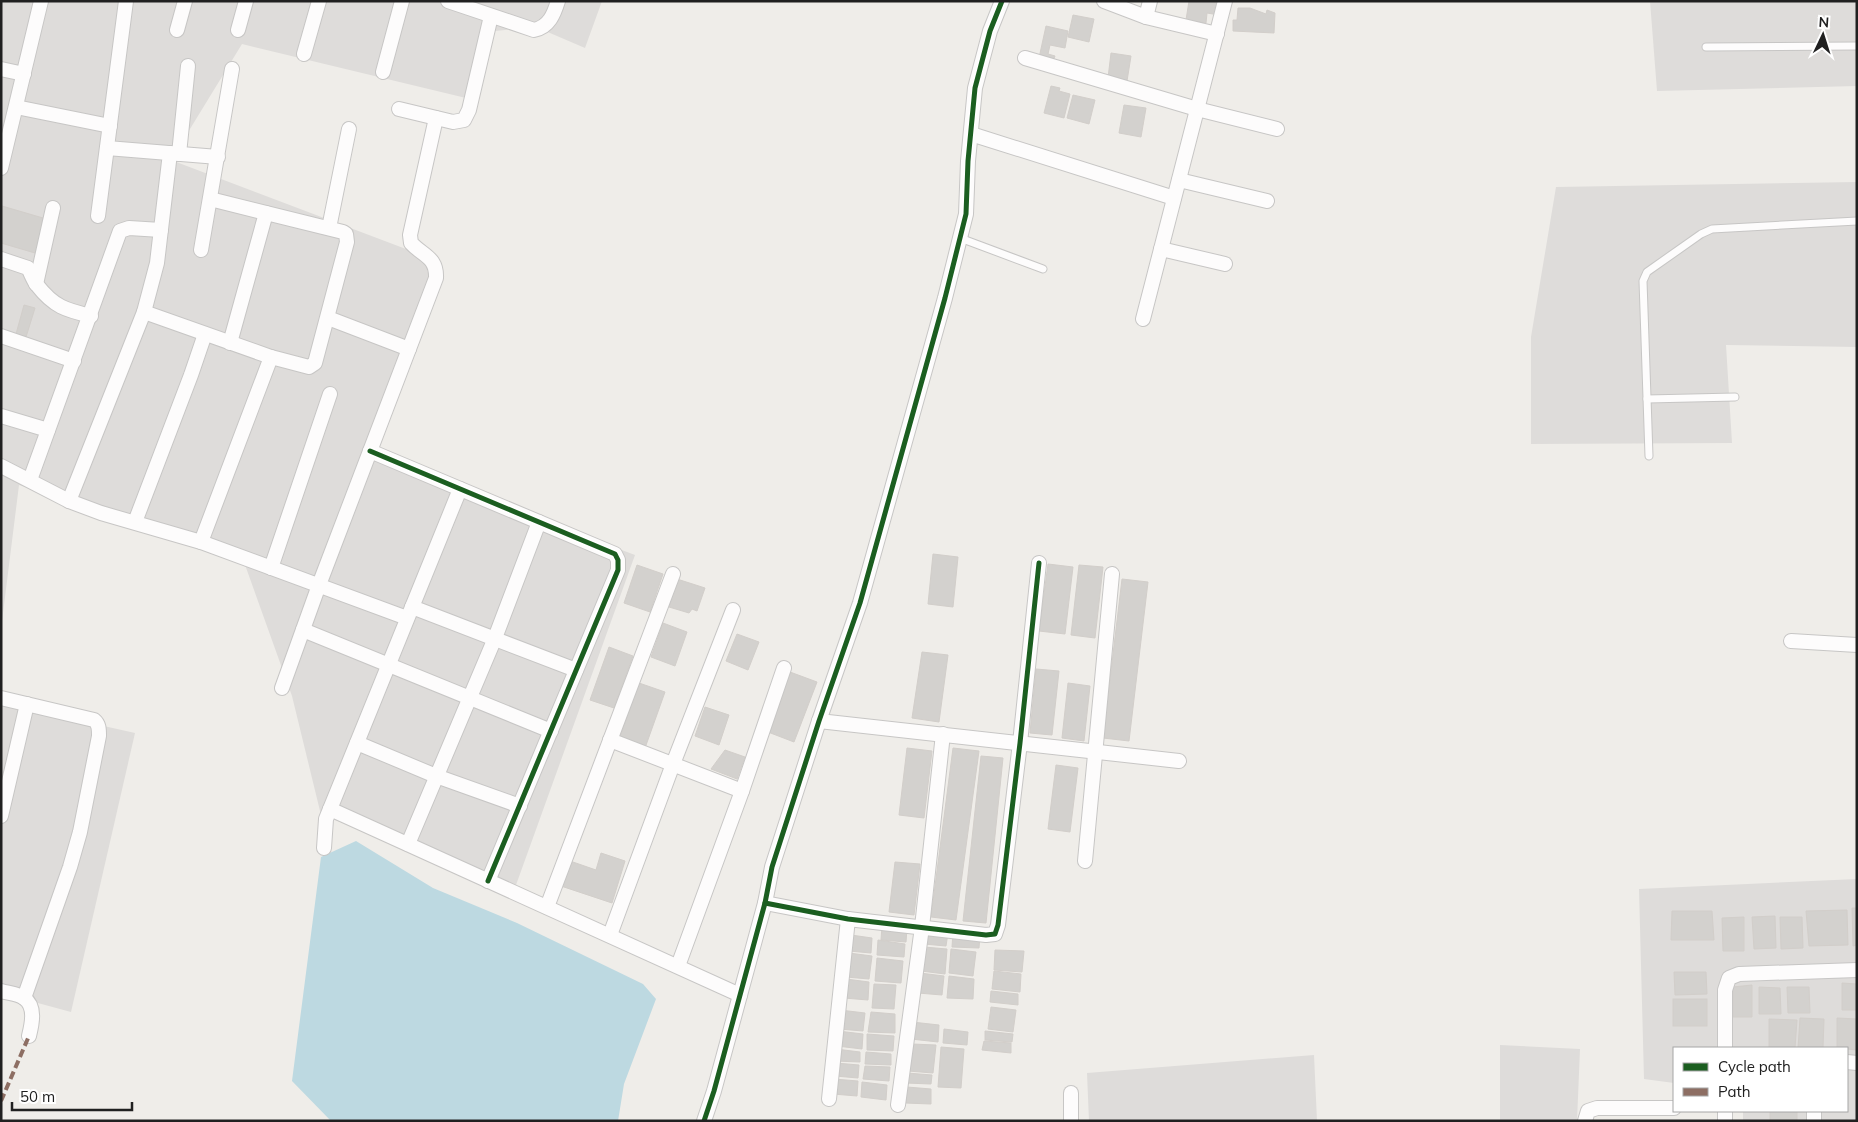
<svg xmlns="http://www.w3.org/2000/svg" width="1858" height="1122" font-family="Mulish,sans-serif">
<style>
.residential{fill:#dedcda}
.water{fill:#bdd9e1}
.building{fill:#d3d1ce;stroke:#d2ceca}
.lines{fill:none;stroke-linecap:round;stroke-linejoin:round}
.lane-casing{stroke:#c7c6c5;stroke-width:9}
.street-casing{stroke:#c7c6c5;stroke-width:16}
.lane{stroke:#fdfcfc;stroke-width:7}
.street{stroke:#fdfcfc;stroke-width:14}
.quiet{stroke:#8d6e63;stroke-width:4;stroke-dasharray:8 4;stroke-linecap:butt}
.cycleway-casing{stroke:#fff;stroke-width:8}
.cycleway{stroke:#1b5e20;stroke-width:5}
</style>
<rect width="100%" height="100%" fill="#efede9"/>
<g class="residential">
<path d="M1,1H602L585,48L536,27L485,32L466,98L242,44L171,160L435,260L372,456L635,555L516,885L321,815L292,696L244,562L19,485L1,629Z"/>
<path d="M1650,1H1857V86L1657,91Z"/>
<path d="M1857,182V347L1726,345L1732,443L1531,444V337L1556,187Z"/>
<path d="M1,703L135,733L71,1012L1,993Z"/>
<path d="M1857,879V1121H1743V1111H1847V1048H1674V1083L1644,1079L1639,889Z"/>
<path d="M1500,1045L1580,1049L1577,1121H1500Z"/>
<path d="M1314,1055L1317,1121H1089L1087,1073Z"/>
</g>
<path class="water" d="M356,841L433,888L517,923L643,984L656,999L624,1084L618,1121H331L292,1081L321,857Z"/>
<g class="building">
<path d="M1189,1H1209L1221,4L1219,15L1207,13L1206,23L1186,20Z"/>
<path d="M1238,8H1250L1266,14L1267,10L1275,13L1274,33L1233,31V20H1237Z"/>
<path d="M1073,15L1094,19L1089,42L1068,37Z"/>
<path d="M1046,26L1068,31L1065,48L1050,45L1048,54L1055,56L1053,61L1039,58Z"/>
<path d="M1111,53L1131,56L1127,81L1108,78Z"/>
<path d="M1051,86L1060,88L1059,91L1070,94L1064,118L1044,113Z"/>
<path d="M1073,95L1095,100L1089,124L1067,118Z"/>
<path d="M1124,105L1146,108L1141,137L1119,133Z"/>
<path d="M2,206L43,218L42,224L45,225L35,253L1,243Z"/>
<path d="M24,305L35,308L26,337L16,334Z"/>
<path d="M933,554L958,557L953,607L928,604Z"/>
<path d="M1048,564L1073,567L1065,634L1039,631Z"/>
<path d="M637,565L663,574L650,612L624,603Z"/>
<path d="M1079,565L1103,567L1095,638L1071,635Z"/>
<path d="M677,579L705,588L697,611L692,609L689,613L669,607Z"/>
<path d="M1122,579L1148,582L1129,741L1103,738Z"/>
<path d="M663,623L687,632L675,666L651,657Z"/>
<path d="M737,634L759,642L748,670L726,661Z"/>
<path d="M609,647L633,656L614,708L590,700Z"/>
<path d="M922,652L948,655L939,722L912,718Z"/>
<path d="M1036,669L1059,671L1052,735L1030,733Z"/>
<path d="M790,672L817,682L794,742L768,732Z"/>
<path d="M639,683L665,692L645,748L619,739Z"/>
<path d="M1068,683L1090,686L1084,741L1062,738Z"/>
<path d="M705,707L729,715L719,745L695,736Z"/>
<path d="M907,748L932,751L924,818L899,815Z"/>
<path d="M953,748L979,751L956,920L931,917Z"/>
<path d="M725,750L745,757L737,779L711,769Z"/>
<path d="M981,756L1003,758L986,923L963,921Z"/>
<path d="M1056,765L1078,768L1070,832L1048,829Z"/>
<path d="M601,853L625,861L612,903L561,886L570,861L596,870Z"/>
<path d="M895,862L920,864L914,915L889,912Z"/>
<path d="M1852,908H1857V945L1853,946Z"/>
<path d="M1847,910L1848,945L1809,946L1806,911Z"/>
<path d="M1672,911H1712L1714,940H1671Z"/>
<path d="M1775,916L1776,948L1754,949L1752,917Z"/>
<path d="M1744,917V951H1723L1722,918Z"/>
<path d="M1780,917H1802L1803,948L1781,949Z"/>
<path d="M882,926L907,929L906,942L881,940Z"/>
<path d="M925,930L948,933L946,946L924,944Z"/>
<path d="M953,933L980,936L979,948L952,947Z"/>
<path d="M851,935L872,938L871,953L849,951Z"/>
<path d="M878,940L905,944L904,957L877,955Z"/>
<path d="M924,947L947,949L945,974L921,971Z"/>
<path d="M951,949L976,952L973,976L949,973Z"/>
<path d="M995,950L1024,951L1022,972L994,970Z"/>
<path d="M849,953L872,956L869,979L846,977Z"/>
<path d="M877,958L903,961L901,983L875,981Z"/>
<path d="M994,971L1021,974L1020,992L992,989Z"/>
<path d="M1674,972H1706L1707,994L1675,995Z"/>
<path d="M920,973L944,976L942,995L918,993Z"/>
<path d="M949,976L974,979L973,999L947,998Z"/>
<path d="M846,979L869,982L868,1000L844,998Z"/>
<path d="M1842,983L1857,984V1010H1842Z"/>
<path d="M874,984L896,985L894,1009L872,1008Z"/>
<path d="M1752,985V1017H1733V987Z"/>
<path d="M1759,987L1780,988L1781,1014H1759Z"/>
<path d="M1787,987H1809L1810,1013H1788Z"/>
<path d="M991,991L1018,994V1005L990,1002Z"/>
<rect x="1673" y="999" width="34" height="27"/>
<path d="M991,1007L1016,1010L1013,1032L988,1029Z"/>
<path d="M840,1010L865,1013L863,1031L839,1029Z"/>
<path d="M871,1012L895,1014V1033L868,1032Z"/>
<path d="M1800,1018L1824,1019L1823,1048H1798Z"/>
<path d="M1837,1018L1857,1019V1050L1837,1048Z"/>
<path d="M1769,1019L1797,1020L1795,1048H1769Z"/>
<path d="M912,1022L939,1025L938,1042L911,1039Z"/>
<path d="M944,1029L968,1032L967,1045L943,1043Z"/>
<path d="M838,1031L863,1034L862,1049L837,1046Z"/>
<path d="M985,1031L1013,1034L1012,1042L985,1040Z"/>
<path d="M867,1034L894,1036L893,1051L867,1050Z"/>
<path d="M984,1041L1011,1043V1053L982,1050Z"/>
<path d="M912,1044L936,1045L933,1073L908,1071Z"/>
<path d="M941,1047L964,1049L961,1088L938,1087Z"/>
<path d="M836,1049L860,1052V1062L835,1061Z"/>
<path d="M866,1052L891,1054V1065L865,1064Z"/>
<path d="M836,1063L859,1065L858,1078L835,1076Z"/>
<path d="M865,1066L890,1067L889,1081L863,1079Z"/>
<path d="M907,1073L932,1075L931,1084L906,1083Z"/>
<path d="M834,1079L858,1081L857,1096L833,1094Z"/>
<path d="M862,1082L887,1085L886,1100L861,1097Z"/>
<path d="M907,1087L931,1089V1104L905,1103Z"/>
<rect x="1770" y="1111" width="27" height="10"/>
</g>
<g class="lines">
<g class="lane-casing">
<g id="lane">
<path d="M1706,47L1857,46"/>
<path d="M960,238L1043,269"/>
<path d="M1647,399L1735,397"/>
<path d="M1649,456L1643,281L1647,272L1701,234L1712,229L1857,221"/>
</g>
</g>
<g class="street-casing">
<g id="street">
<path d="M448,1L534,30C549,27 554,14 558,1"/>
<path d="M1104,1L1146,17L1217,34"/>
<path d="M1146,17L1150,1"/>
<path d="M177,30L185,1"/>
<path d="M238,30L246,1"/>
<path d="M304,54L319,1"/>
<path d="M1025,58L1197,109L1277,129"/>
<path d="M1,69L24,74"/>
<path d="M383,72L402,1"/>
<path d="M16,107L110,126"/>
<path d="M399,109L453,122L464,120L469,110L491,16"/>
<path d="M971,134L1174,198"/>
<path d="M107,148L218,157"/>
<path d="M179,154L188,66"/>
<path d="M1,168L41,1"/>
<path d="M1179,180L1267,201"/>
<path d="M98,216L126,1"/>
<path d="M329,228L349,129"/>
<path d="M1161,249L1225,264"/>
<path d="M201,250L232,69"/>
<path d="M1,259L28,268C31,273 33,280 37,285C54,307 66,310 91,316"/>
<path d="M36,284L53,208"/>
<path d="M144,312L271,357L309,367L315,363L347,242L346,234L343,232L210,199"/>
<path d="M328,318L409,349"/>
<path d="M1143,319L1225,1"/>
<path d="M1,336L74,361"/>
<path d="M230,343L266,213"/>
<path d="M1,416L48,430"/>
<path d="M370,451L615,554L618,560V570L488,881"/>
<path d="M1,466L69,501L101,513L201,542L407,618"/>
<path d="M30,480L120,231L129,228L161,230"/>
<path d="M69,501L144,312L157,263L170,153"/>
<path d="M135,522L191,375L205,334"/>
<path d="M201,542L271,357"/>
<path d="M271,568L330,394"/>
<path d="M412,607L576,670"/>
<path d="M303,630L551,731"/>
<path d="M1791,641L1857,645"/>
<path d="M282,688L319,585L436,278C437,257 423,256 411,243L410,235L436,118"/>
<path d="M1,698L94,720C99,724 99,729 99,736L80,832L70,867L24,998"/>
<path d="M819,721L1179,761"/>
<path d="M610,740L742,791"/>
<path d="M357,743L436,776L520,806"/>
<path d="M330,809L740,995"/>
<path d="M1,816L27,704"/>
<path d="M408,844L495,638L539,522"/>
<path d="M324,848L326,819L460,489"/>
<path d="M1085,861L1112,574"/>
<path d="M765,903L848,919L986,935L995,934L998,925L1020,743L1039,563"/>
<path d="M547,907L673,574"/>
<path d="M610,935L673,764L733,610"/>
<path d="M678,966L742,791L784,668"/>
<path d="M1,991C8,993 19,994 24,998C36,1006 32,1024 29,1036"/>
<path d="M1725,1048V990L1729,978L1739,974L1857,970"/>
<path d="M1847,1062L1857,1063"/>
<path d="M829,1099L848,919"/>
<path d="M898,1105L922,927L943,734"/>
<path d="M1725,1111V1121"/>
<path d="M1814,1111V1121"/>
<path d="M704,1121L714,1091L765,903L772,867L819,721L860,603L945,298L966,214L968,161L975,88L990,31L1002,1"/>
<path d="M1071,1121V1093"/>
<path d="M1585,1121L1588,1111L1597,1108H1674"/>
</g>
</g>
<use href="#lane" class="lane"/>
<use href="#street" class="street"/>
<path class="quiet" d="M1,1101L29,1036"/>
<g class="cycleway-casing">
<g id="cycleway">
<path d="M370,451L615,554L618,560V570L488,881"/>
<path d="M765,903L848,919L986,935L995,934L998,925L1020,743L1039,563"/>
<path d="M704,1121L714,1091L765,903L772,867L819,721L860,603L945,298L966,214L968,161L975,88L990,31L1002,1"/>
</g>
</g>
<use href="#cycleway" class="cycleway"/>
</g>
<rect width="1858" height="1122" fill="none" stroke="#202020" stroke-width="5"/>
<rect x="1673" y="1047" width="175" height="65" fill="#ffffff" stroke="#a6a6a6"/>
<rect x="1683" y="1063" width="25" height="8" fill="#1b5e20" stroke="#a6a6a6"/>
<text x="1718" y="1072" font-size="15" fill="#202020">Cycle path</text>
<rect x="1683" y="1088" width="25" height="8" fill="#8d6e63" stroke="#a6a6a6"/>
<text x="1718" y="1097" font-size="15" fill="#202020">Path</text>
<g transform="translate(1823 35) rotate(4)" stroke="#ffffff" stroke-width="4" paint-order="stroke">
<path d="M0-4L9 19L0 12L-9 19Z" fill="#202020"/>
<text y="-8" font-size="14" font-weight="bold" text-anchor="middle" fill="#202020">N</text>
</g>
<path d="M12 1102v8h120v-8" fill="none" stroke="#202020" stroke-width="2.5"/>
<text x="20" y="1102" font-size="15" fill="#202020" stroke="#ffffff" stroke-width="4" paint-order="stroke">50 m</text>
</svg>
